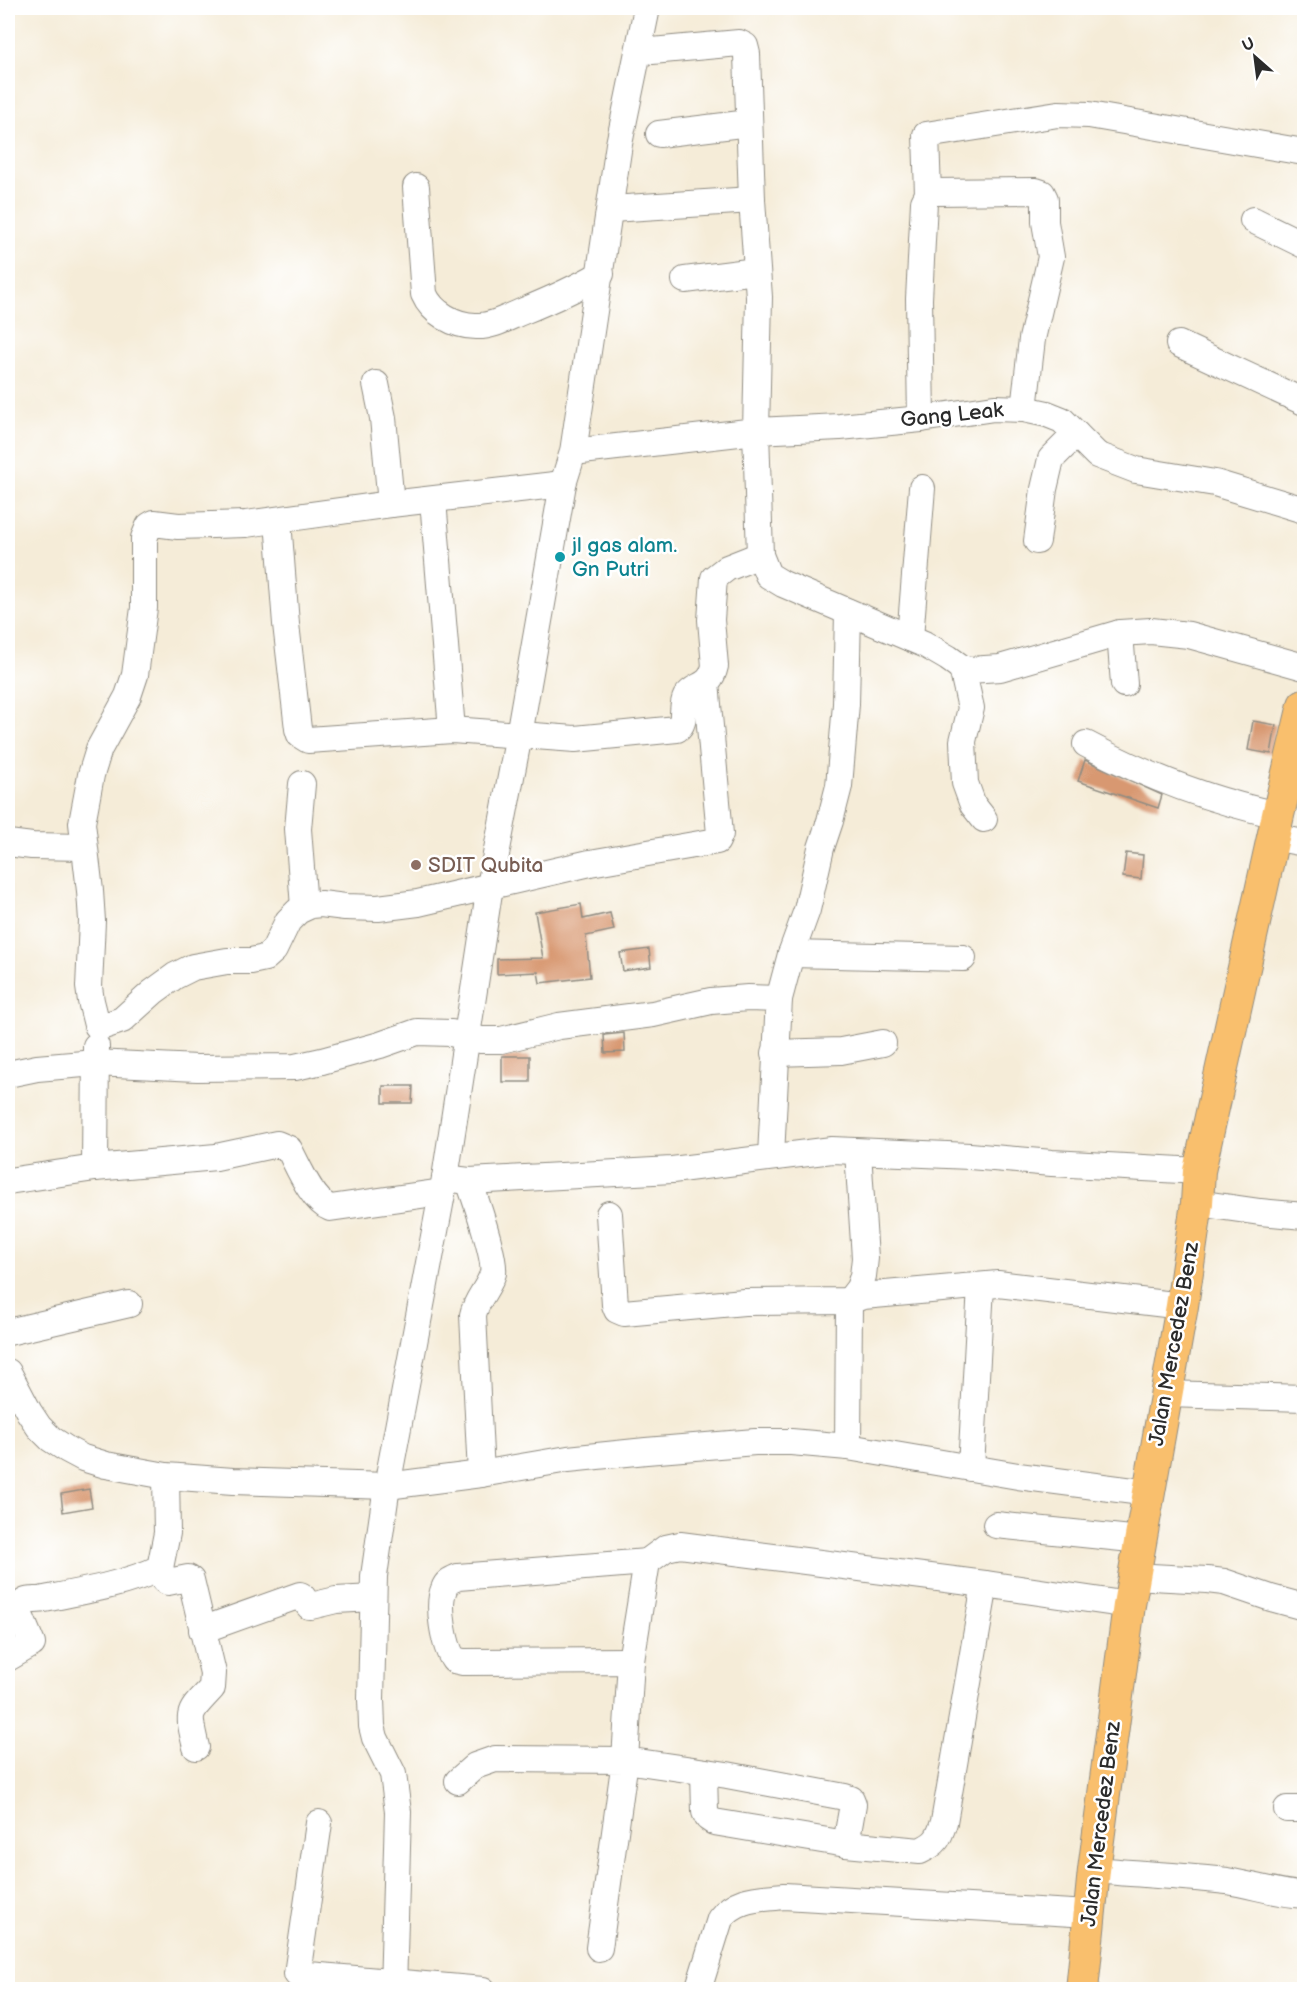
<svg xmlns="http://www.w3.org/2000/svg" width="1312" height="1997" font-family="'Balsamiq Sans',sans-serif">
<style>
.building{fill:#d89871}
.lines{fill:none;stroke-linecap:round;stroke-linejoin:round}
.minor-casing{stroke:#908c82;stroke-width:28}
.major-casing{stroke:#908c82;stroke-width:34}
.minor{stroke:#fff;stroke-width:26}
.major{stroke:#f9bf6d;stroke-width:32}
.culture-dot{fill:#0f9aa8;stroke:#fff;stroke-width:2}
.education-dot{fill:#8d6e63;stroke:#fff;stroke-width:2}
.labels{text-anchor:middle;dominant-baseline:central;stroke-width:5;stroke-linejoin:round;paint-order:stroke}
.street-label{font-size:21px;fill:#2b2b2b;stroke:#fff}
.culture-label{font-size:21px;fill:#0d838f;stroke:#fff;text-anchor:start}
.education-label{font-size:21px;fill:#785e54;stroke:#fff;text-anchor:start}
</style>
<rect width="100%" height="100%" fill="#fff"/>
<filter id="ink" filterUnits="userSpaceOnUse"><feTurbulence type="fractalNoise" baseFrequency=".0167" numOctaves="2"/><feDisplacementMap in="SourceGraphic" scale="12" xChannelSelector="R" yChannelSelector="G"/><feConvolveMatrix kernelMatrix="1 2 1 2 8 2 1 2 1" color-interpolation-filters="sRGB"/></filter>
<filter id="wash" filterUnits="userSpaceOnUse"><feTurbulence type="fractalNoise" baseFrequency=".008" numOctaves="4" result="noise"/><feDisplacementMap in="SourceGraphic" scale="24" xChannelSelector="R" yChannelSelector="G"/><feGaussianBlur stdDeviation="1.35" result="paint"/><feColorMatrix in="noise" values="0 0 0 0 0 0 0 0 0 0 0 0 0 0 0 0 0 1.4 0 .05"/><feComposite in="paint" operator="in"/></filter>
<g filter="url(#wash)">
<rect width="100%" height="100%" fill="#f5ecd8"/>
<g id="blocks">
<g class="building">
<path d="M1253,721L1276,725L1271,754L1248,750Z"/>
<path d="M1085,760L1162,795L1158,808L1078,781Z"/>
<path d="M1126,853L1143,855L1141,879L1123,877Z"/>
<path d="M581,904L583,919L610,913L614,930L586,936L590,977L540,983L538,972L497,974V959L543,958L535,912Z"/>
<path d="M649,949L651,967L623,971L620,953Z"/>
<path d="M624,1033L625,1052L605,1053L604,1035Z"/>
<rect x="502" y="1056" width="28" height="26"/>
<path d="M383,1086H413L412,1103H383Z"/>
<path d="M89,1489L92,1507L63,1512L61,1494Z"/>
</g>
</g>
</g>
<g filter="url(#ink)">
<use href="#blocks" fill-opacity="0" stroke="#908c82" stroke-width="1.5"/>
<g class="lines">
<g class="minor-casing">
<g id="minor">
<path d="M652,51L739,43L745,46L747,54L752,200L759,297L756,431L760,555L768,575L783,584L924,644L948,658L962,668L969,670L1000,668L1120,633L1151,631L1189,635L1304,667"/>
<path d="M659,134L749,123"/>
<path d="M416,187L424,294C432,313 455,326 476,326C491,327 507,318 521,312C548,301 575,289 601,274"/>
<path d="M928,194L926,135L1058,114L1089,115L1304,152"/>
<path d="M611,209L752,200"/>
<path d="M1253,220L1304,245"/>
<path d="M685,280L756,271"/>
<path d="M1179,344L1304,402"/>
<path d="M376,384L383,418L391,504"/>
<path d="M921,419L919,299L924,202L928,194L935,192L1036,191L1042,193L1045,199V222L1051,257L1032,339L1024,409"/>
<path d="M573,452L756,431L840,427L921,419L994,408L1024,409L1047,414L1062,420L1097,455L1136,470L1215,483L1304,510"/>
<path d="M563,484L391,504L246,524L178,526L154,523L149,526L144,538V608L135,675L128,696L99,749L91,775L82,823L90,891L92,921L89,987L91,1001L97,1025L104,1026L122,1020L153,992L175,976L193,967L227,961H251L265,958L274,950L288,921L298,911L311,905L321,904L345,907L378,908L418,903L590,863L717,841L720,834L706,683"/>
<path d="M433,500L452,730"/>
<path d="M278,521L286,624L298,729L300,735L308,740L452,730L575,739L677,729C687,722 680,708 686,697C695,683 710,689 715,666L711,620L714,578L727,568L760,555"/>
<path d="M1037,541L1044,489L1051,459L1076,434"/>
<path d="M1120,633L1124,684"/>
<path d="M910,638L922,488"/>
<path d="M962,668L971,708L963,741L965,783L973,805L984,819"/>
<path d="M1086,744C1146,776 1212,801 1278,815"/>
<path d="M302,784L298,829L304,907"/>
<path d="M1273,837L1304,843"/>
<path d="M8,843L32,846L84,847"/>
<path d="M791,954L963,958"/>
<path d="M775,1053L841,1051L883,1043"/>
<path d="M8,1074L37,1068L95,1063L197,1068L295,1067L322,1061L380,1045L417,1032L451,1033L481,1040H501L559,1026L653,1014L711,1001L748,998L779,999"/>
<path d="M771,1156L779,999L791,954L807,910L821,848L830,821L839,786L846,704L848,612"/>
<path d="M95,1168L96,1046"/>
<path d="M445,1178L469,1181L672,1170L832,1150L970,1156L1052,1163L1199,1171"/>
<path d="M8,1181L95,1168L216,1157L277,1144L289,1149C298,1166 312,1201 330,1208L442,1192"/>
<path d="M469,1181C475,1198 496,1258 493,1273C489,1288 476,1299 473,1315L481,1474"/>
<path d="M1197,1203L1260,1212L1304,1216"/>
<path d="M609,1214L615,1305L617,1310L624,1313L744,1302L849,1301L863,1296L998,1284L1182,1306"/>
<path d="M8,1332L129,1304"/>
<path d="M8,1372L29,1412L39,1427L51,1439L68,1450L83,1458L106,1465L166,1476L233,1481L387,1486L481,1474L568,1459L646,1451L755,1442H791L848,1447L1018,1476L1149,1493"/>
<path d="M1165,1394L1304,1398"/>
<path d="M848,1447L849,1301L859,1288L863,1276L865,1258L858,1152"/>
<path d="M971,1468L981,1286"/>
<path d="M996,1525L1141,1540"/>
<path d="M647,1562L458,1577C451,1580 446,1582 444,1589C437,1605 444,1646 454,1660L463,1662L631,1661L625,1760L727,1775L845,1797L851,1799L853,1804L846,1844L920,1851C937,1843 939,1838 944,1822L985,1584"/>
<path d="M160,1568L164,1580L168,1582L188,1578L191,1580L213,1673L212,1688C188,1714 187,1710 196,1747"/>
<path d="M1133,1576L1207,1580L1224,1582L1271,1598L1304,1607"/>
<path d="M8,1620C17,1616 16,1605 26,1601C32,1599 38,1601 44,1599C80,1592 127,1584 160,1568L167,1533L166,1476"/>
<path d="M202,1630L300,1595L302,1596L309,1606H311L336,1600L373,1598"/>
<path d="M8,1658L32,1644L17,1608"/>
<path d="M631,1661L647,1562L666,1548L680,1545L985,1584L1129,1605"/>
<path d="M704,1772L705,1812L708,1818L714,1822L846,1844"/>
<path d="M458,1781L475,1766L495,1759L625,1760L599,1948"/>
<path d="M1287,1809H1304"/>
<path d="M319,1823L297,1974L483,1990"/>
<path d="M1094,1870C1138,1874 1183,1876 1227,1881C1253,1885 1279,1894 1304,1895"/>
<path d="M393,1990L398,1812L393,1774L375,1738L372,1726L371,1699L374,1576L387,1486L445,1178L490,886L519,735L563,484L573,452L619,144L647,8"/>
<path d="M698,1990L720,1919C736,1897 759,1899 784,1896L1089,1914"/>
</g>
</g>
<g class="major-casing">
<path id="major" d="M1082,1990L1094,1870L1129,1605L1182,1306L1197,1203L1199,1171L1278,815L1304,705"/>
</g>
<use href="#minor" class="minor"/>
<use href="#major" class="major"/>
</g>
</g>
<circle class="culture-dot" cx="560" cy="557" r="6"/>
<circle class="education-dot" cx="416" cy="865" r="6"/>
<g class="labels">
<g class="street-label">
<text transform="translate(952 415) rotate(-6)">Gang Leak</text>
<text transform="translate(1174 1344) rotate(-80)">Jalan Mercedez Benz</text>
<text transform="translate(1101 1824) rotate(-83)">Jalan Mercedez Benz</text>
</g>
<g class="culture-label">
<text x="572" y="545">jl gas alam.<tspan x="572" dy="24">Gn Putri</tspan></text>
</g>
<g class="education-label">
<text x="428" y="865">SDIT Qubita</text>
</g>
</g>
<rect width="1312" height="1997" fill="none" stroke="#fff" stroke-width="30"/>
<g transform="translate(1255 57) rotate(332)" stroke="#ffffff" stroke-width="4.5" paint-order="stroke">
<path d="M0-4.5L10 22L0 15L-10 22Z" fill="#2b2b2b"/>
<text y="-9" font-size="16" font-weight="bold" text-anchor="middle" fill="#2b2b2b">U</text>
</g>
</svg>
